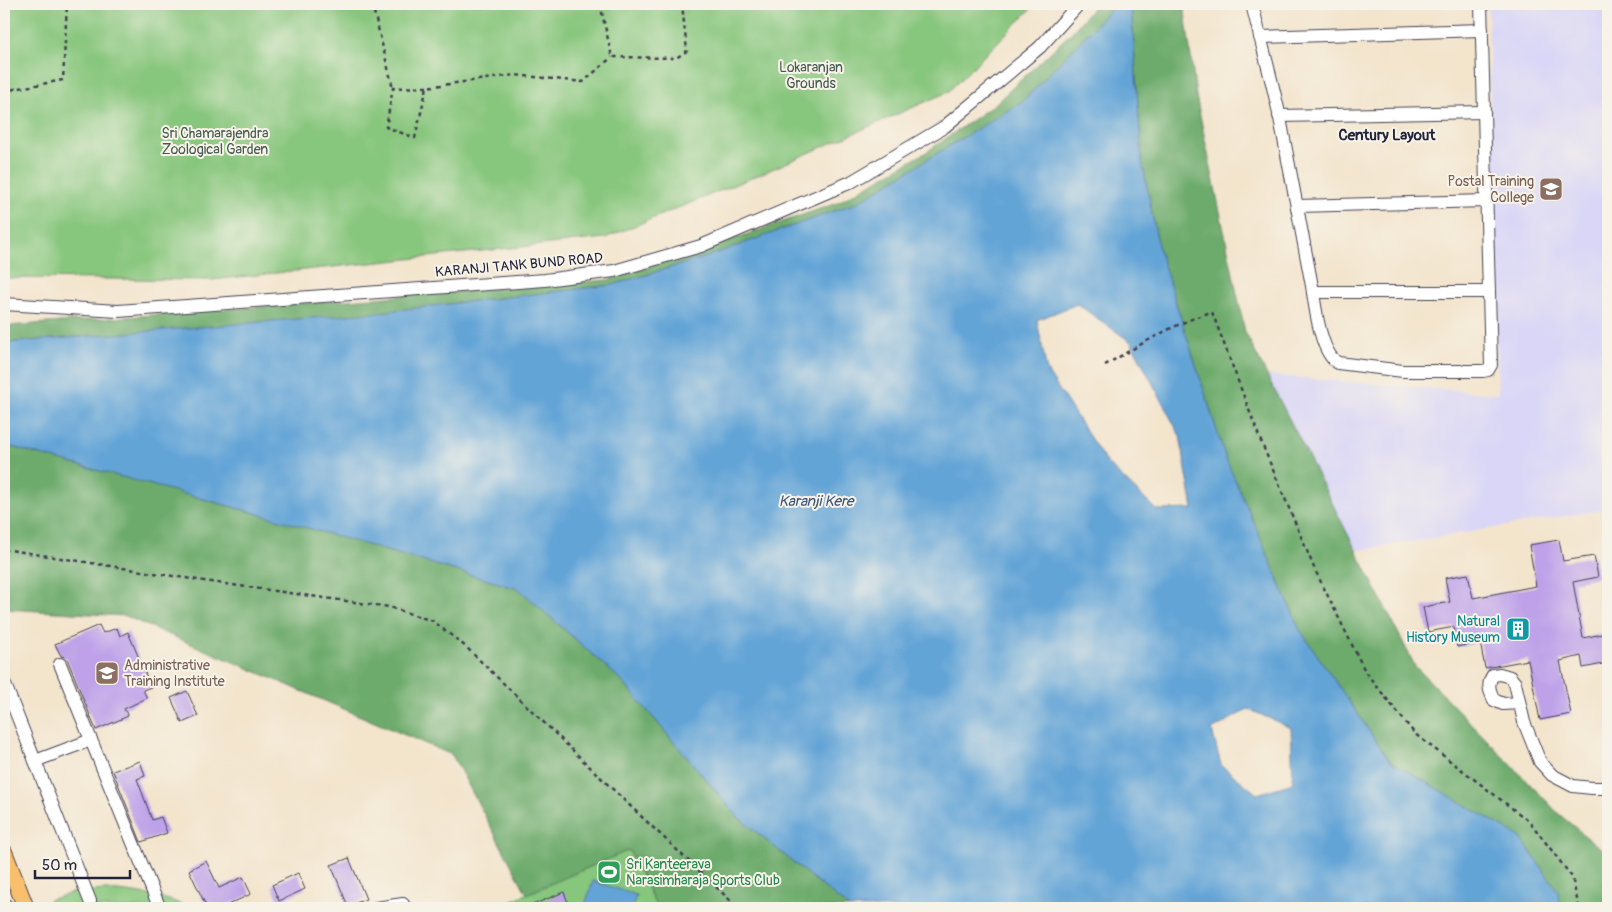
<svg xmlns="http://www.w3.org/2000/svg" width="1612" height="912" font-family="Pangolin,sans-serif">
<style>
.built{fill:#d9d6f7}
.green{fill:#87c67d;stroke:#54745c}
.forest{fill:#6dab6c;stroke:#486654}
.water{fill:#64a4d7;stroke:#436389;fill-rule:evenodd}
.building{fill:#bea1e9}
.lines{fill:none;stroke-linecap:round;stroke-linejoin:round}
.minor-casing{stroke:#413f51;stroke-width:14}
.major-casing{stroke:#413f51;stroke-width:18}
.path{stroke:#413f51;stroke-width:2.5;stroke-dasharray:4 4;stroke-linecap:butt}
.minor{stroke:#fff;stroke-width:12}
.major{stroke:#f9bf6d;stroke-width:16}
.labels{text-anchor:middle;dominant-baseline:central;stroke-width:4;stroke-linejoin:round;paint-order:stroke}
.park-label{font-size:14px;fill:#455b52;stroke:#f7f3e8}
.education-label{font-size:14px;fill:#785e54;stroke:#f7f3e8;text-anchor:end}
.street-label{font-size:14px;fill:#22223b;stroke:#f7f3e8}
.culture-label{font-size:14px;fill:#0d838f;stroke:#f7f3e8;text-anchor:end}
.leisure-label{font-size:14px;fill:#27864d;stroke:#f7f3e8;text-anchor:start}
.neighbourhood-label{font-size:15px;font-weight:bold;fill:#22223b;stroke:#f7f3e8}
.water-label{font-size:15px;font-style:italic;fill:#3c5679;stroke:#f7f3e8}
</style>
<rect width="100%" height="100%" fill="#f7f3e8"/>
<filter id="ink" filterUnits="userSpaceOnUse"><feTurbulence type="fractalNoise" baseFrequency=".02" numOctaves="2"/><feDisplacementMap in="SourceGraphic" scale="10" xChannelSelector="R" yChannelSelector="G"/><feConvolveMatrix kernelMatrix="1 2 1 2 8 2 1 2 1" color-interpolation-filters="sRGB"/></filter>
<filter id="wash" filterUnits="userSpaceOnUse"><feTurbulence type="fractalNoise" baseFrequency=".0096" numOctaves="4" result="noise"/><feDisplacementMap in="SourceGraphic" scale="20" xChannelSelector="R" yChannelSelector="G"/><feGaussianBlur stdDeviation="1.12" result="paint"/><feColorMatrix in="noise" values="0 0 0 0 0 0 0 0 0 0 0 0 0 0 0 0 0 1.4 0 .05"/><feComposite in="paint" operator="in"/></filter>
<g filter="url(#wash)">
<rect width="100%" height="100%" fill="#f3e4cc"/>
<path class="built" d="M1488,4H1608V509L1355,551L1266,375L1498,394Z"/>
<g class="green">
<path d="M4,4H1036L948,92L763,173L605,238L211,280L4,278Z"/>
<path d="M629,850L657,908H493Z"/>
<path d="M106,890C131,892 168,896 189,908H53L49,900L75,892Z"/>
</g>
<g class="forest">
<path d="M1096,4H1116L1023,101L856,203L706,257L612,285L372,313L4,343V325L8,326L607,280L702,250L837,203L928,151L995,104L1071,33Z"/>
<path d="M1131,4H1184L1196,96L1245,332L1415,666L1560,815L1601,849L1608,848V908H1559L1558,891L1520,837L1390,761L1300,630L1226,459L1159,250L1142,161Z"/>
<path d="M4,445L277,519L519,589L622,681L738,817L849,908H657L629,850L527,894L452,755L125,616L4,609Z"/>
</g>
<g class="water">
<path d="M1116,4H1131L1142,161L1159,250L1226,459L1300,630L1390,761L1520,837L1558,891L1559,908H849L738,817L622,681L519,589L277,519L4,445V343L371,313L612,285L706,257L856,203L1023,101ZM1077,304L1131,342L1180,436L1193,509L1156,510L1106,462L1047,371L1037,320ZM1248,709L1291,728L1293,783L1257,794L1221,765L1212,730Z"/>
<path d="M593,881L636,895L632,908H596L585,905Z"/>
</g>
<g id="blocks">
<g class="building">
<path d="M1559,540L1563,561L1594,556L1598,577L1573,582L1583,638L1607,633L1608,663L1583,668L1581,656L1560,661L1571,714L1540,720L1528,660L1485,668L1480,642L1457,647L1454,627L1428,632L1423,607L1450,602L1445,578L1468,574L1473,598L1536,586L1529,545Z"/>
<path d="M99,625L103,633L117,628L120,636L128,632L151,687L143,690L147,698L124,709L128,716L96,730L68,661L65,657L61,656L55,644Z"/>
<path d="M187,691L198,716L182,723L171,698Z"/>
<path d="M140,761L145,776L137,779L146,803L152,820L161,817L167,833L141,842L113,771Z"/>
<path d="M349,858L366,899L348,906L331,865Z"/>
<path d="M206,861L219,888L243,877L251,894L221,908H207L189,870Z"/>
<path d="M298,873L305,889L279,901L272,885Z"/>
<path d="M564,892L570,908H525Z"/>
</g>
</g>
</g>
<g filter="url(#ink)">
<use href="#blocks" fill-opacity="0" stroke="#413f51" stroke-width="1"/>
<g class="lines">
<g class="minor-casing">
<g id="minor">
<path d="M1252,4C1261,42 1272,80 1280,118C1291,174 1301,230 1312,286C1315,305 1320,353 1338,363L1403,371H1483L1488,370L1491,365L1481,4"/>
<path d="M1260,37L1482,30"/>
<path d="M1279,116L1484,112"/>
<path d="M1297,206L1487,201"/>
<path d="M1313,292H1489"/>
<path d="M4,304L118,311L545,280L614,271L701,246L851,182L944,127L1040,47L1079,4"/>
<path d="M60,664L158,904"/>
<path d="M4,682L90,901"/>
<path d="M1519,703L1503,704L1494,700C1489,690 1487,684 1493,675L1500,674L1510,677L1515,683L1524,722L1540,762L1552,775L1573,786L1592,788H1608"/>
<path d="M35,761L91,740"/>
<path d="M376,908L403,904"/>
</g>
</g>
<g class="major-casing">
<g id="major">
<path d="M4,852L26,908"/>
<path d="M4,906L5,908"/>
</g>
</g>
<g class="path">
<path d="M372,4L393,88"/>
<path d="M600,4L612,57L676,58L687,51L682,4"/>
<path d="M427,87L393,88L386,127L415,138L427,87L515,75L583,82L612,57"/>
<path d="M4,91L63,80L67,4"/>
<path d="M1105,365C1139,346 1174,323 1212,312L1260,439L1315,570L1366,673L1415,734L1530,822L1572,877L1579,908"/>
<path d="M4,549L204,581L389,607L433,621L466,647L626,802L731,901L741,908"/>
</g>
<use href="#minor" class="minor"/>
<use href="#major" class="major"/>
</g>
</g>
<defs>
<g id="university-square" transform="scale(1.25)"><rect x="-9" y="-9" width="18" height="18" rx="4" fill="#8d6e63" stroke="#f7f3e8"/><path d="M0-5L7-2L0 1L-7-2ZM-4 1L0 2.5L4 1V4Q0 6-4 4Z" fill="#fff"/></g>
<g id="building-square" transform="scale(1.25)"><rect x="-9" y="-9" width="18" height="18" rx="4" fill="#0f9aa8" stroke="#f7f3e8"/><path d="M-4-6H4V6H1V3H-1V6H-4ZM-2.5-4.3h1.7v1.8h-1.7ZM.8-4.3h1.7v1.8H.8ZM-2.5-1h1.7V.8h-1.7ZM.8-1h1.7V.8H.8Z" fill="#fff"/></g>
<g id="stadium-square" transform="scale(1.25)"><rect x="-9" y="-9" width="18" height="18" rx="4" fill="#2e9e5b" stroke="#f7f3e8"/><path d="M0-5a6.5 5 0 1 0 0 10a6.5 5 0 1 0 0-10ZM-3.5-1.8h7v3.6h-7Z" fill="#fff"/></g>
</defs>
<g fill-rule="evenodd">
<use href="#university-square" x="1551" y="189"/>
<use href="#building-square" x="1518" y="629"/>
<use href="#university-square" x="107" y="673"/>
<use href="#stadium-square" x="609" y="872"/>
</g>
<g class="labels">
<g class="park-label">
<text x="811" y="67">Lokaranjan<tspan x="811" dy="16">Grounds</tspan></text>
<text x="215" y="133">Sri Chamarajendra<tspan x="215" dy="16">Zoological Garden</tspan></text>
</g>
<g class="education-label">
<text x="1534" y="181">Postal Training<tspan x="1534" dy="16">College</tspan></text>
<text x="124" y="665" text-anchor="start">Administrative<tspan x="124" dy="16">Training Institute</tspan></text>
</g>
<g class="street-label">
<text transform="translate(519 265) rotate(-5)">KARANJI TANK BUND ROAD</text>
</g>
<g class="culture-label">
<text x="1500" y="621">Natural<tspan x="1500" dy="16">History Museum</tspan></text>
</g>
<g class="leisure-label">
<text x="626" y="864">Sri Kanteerava<tspan x="626" dy="16">Narasimharaja Sports Club</tspan></text>
</g>
<g class="neighbourhood-label">
<text x="1387" y="135">Century Layout</text>
</g>
<g class="water-label">
<text x="816" y="501">Karanji Kere</text>
</g>
</g>
<rect width="1612" height="912" fill="none" stroke="#f7f3e8" stroke-width="20"/>
<path d="M35 870v8h95v-8" fill="none" stroke="#22223b" stroke-width="2.5"/>
<text x="42" y="870" font-size="15" fill="#22223b" stroke="#f7f3e8" stroke-width="4" paint-order="stroke">50 m</text>
</svg>
